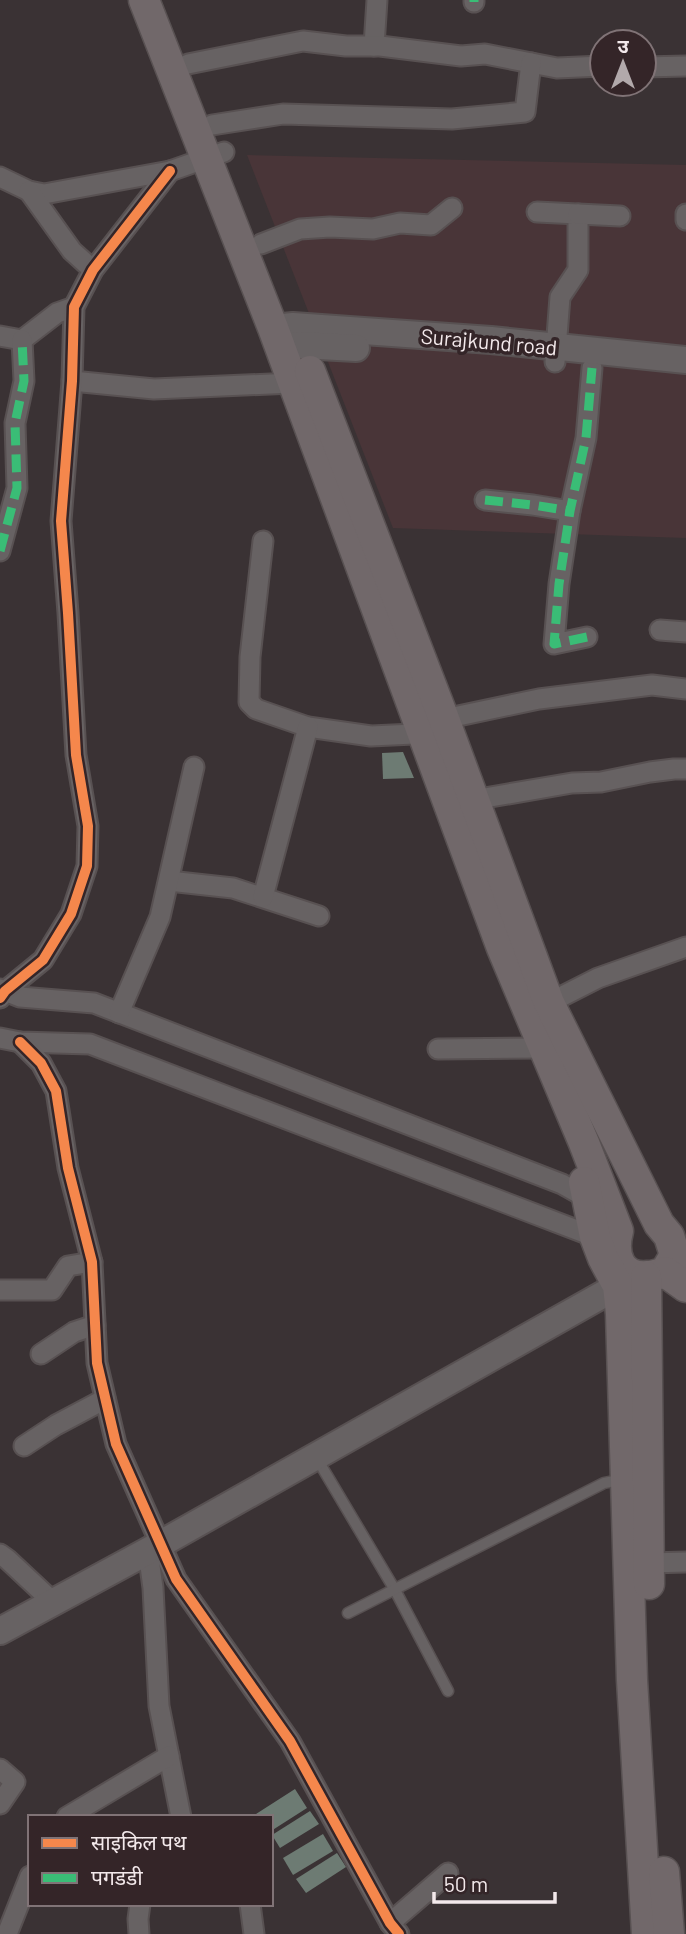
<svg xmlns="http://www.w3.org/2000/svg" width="686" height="1934" font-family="Barlow,'Noto Sans Devanagari',sans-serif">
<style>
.built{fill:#493538}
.building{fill:#6d7b73}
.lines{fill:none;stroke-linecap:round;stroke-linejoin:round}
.lane-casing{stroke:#585152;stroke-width:13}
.street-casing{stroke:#585152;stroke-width:23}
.secondary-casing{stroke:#585152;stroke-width:30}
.primary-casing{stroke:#585152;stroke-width:33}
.lane{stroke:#676263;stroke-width:10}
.street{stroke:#676263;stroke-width:19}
.secondary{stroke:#676263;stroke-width:26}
.primary{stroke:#71686a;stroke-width:30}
.quiet{stroke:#3abd76;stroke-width:9;stroke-dasharray:18 9;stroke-linecap:butt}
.cycleway-casing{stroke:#342528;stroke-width:15}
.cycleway{stroke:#f5874c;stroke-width:10}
.labels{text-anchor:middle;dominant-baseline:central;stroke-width:7;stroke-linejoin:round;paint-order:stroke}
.street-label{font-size:21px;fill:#f3e9eb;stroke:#342528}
</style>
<rect width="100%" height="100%" fill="#3a3234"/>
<path class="built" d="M247,155L686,165V538L393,528Z"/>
<g class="building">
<path d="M403,752L414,778L383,779L382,753Z"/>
<path d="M295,1789L307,1808L271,1831V1817H258L256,1814Z"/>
<path d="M310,1811L319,1824L280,1848L272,1835Z"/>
<path d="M323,1834L333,1851L293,1875L283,1858Z"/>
<path d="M337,1853L346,1867L306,1893L296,1879Z"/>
</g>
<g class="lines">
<g class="lane-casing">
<g id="lane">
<path d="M316,1457L395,1590L448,1691"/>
<path d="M348,1613L604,1483L624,1479"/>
</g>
</g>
<g class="street-casing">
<g id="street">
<path d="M474,0V2"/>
<path d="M374,46L377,0"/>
<path d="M188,64L303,41L346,46H380L461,56L485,54L557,68L602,66"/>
<path d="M644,67L686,66"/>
<path d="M212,125L283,114L452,119L525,112L531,63"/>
<path d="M0,177L29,191L44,194L170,171L224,152"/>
<path d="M29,191L72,251L93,270"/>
<path d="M537,212L578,214V270L560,297L555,362"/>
<path d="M578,214L620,216"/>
<path d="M686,214V220"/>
<path d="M261,244L300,229L330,227L373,229L400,223L431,225L452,208"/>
<path d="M0,336L22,340L57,313L74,307"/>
<path d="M72,381L154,389L293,383"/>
<path d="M485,500L533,505L570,511"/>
<path d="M263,541L250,657L249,702L256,709L308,727L371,736L414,734L422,732"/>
<path d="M0,551L17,488L15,423L24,381L22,340"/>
<path d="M660,630L686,632"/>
<path d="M587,637L554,644L559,584L570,511L586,438L592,368"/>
<path d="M444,719L539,699L652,685L686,689"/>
<path d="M473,800L572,783L601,782L650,772L674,769H686"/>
<path d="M169,881L233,888L319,916"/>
<path d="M263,897L308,727"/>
<path d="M0,989L20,997L94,1003L562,1184L587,1198"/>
<path d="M0,998L5,991L43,960L71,914L87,866L88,826L76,755L68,613L61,521L72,381L74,307L93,270L170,171"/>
<path d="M539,1008L598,978L686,947"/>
<path d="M119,1013L160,917L194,767"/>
<path d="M0,1038L20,1042L90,1044L595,1237"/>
<path d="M20,1042L41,1063L56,1091L68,1168L92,1262L97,1363L116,1444L176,1579L290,1741L390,1923L399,1934"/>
<path d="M438,1049L543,1048"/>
<path d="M0,1290H52L68,1266L92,1262"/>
<path d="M41,1354L74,1332L95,1325"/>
<path d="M24,1446L56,1425L105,1399"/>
<path d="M148,1551L153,1588L159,1706L181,1817"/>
<path d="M0,1554L7,1559L53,1602"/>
<path d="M649,1563L686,1562"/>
<path d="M0,1769L15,1782L0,1804"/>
<path d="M67,1817L169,1756"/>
<path d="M250,1904L254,1934"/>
<path d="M390,1923L448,1873"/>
<path d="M7,1934L30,1876"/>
<path d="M139,1934L138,1919L140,1904"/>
</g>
</g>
<g class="secondary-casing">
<g id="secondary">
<path d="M273,328L293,326L491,340L686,360"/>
<path d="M279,346L300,345L356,348"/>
<path d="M0,1631L148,1551L618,1286"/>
</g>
</g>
<g class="primary-casing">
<g id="primary">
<path d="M144,0L273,328L502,948L584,1143L618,1231C612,1254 619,1279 648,1276C654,1276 659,1274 665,1272L675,1255"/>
<path d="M310,371L444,719L549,1003L659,1224L669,1236L675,1255L686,1263"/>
<path d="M584,1182L595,1237L603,1258L618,1286L621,1314L632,1680L647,1934"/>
<path d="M665,1272L686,1287"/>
<path d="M646,1277L649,1584"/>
<path d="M664,1872L669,1934"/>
</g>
</g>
<use href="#lane" class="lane"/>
<use href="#street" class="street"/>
<use href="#secondary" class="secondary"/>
<use href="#primary" class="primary"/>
<g class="quiet">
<path d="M474,0V2"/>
<path d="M485,500L533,505L570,511"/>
<path d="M0,551L17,488L15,423L24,381L22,340"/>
<path d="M587,637L554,644L559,584L570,511L586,438L592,368"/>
</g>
<g class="cycleway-casing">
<g id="cycleway">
<path d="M0,998L5,991L43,960L71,914L87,866L88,826L76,755L68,613L61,521L72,381L74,307L93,270L170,171"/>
<path d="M20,1042L41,1063L56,1091L68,1168L92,1262L97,1363L116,1444L176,1579L290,1741L390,1923L399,1934"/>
</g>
</g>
<use href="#cycleway" class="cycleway"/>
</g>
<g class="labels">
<g class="street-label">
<text transform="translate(489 341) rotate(5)">Surajkund road</text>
</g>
</g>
<rect x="28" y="1815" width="245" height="91" fill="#342528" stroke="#807376" stroke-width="2"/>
<rect x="42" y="1838" width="35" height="10" fill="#f5874c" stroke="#807376" stroke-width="2"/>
<text x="91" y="1850" font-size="21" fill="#f3e9eb">साइकिल पथ</text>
<rect x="42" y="1873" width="35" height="10" fill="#3abd76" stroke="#807376" stroke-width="2"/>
<text x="91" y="1885" font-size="21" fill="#f3e9eb">पगडंडी</text>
<g transform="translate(623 63)"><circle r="33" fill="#342528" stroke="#807376" stroke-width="2"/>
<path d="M0-5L12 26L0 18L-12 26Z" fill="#b2a9ab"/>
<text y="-10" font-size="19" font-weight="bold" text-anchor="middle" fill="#f3e9eb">उ</text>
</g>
<path d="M434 1892v10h121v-10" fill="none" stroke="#f3e9eb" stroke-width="3.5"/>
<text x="444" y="1892" font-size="21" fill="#f3e9eb" stroke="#342528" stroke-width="5" paint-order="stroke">50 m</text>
</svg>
